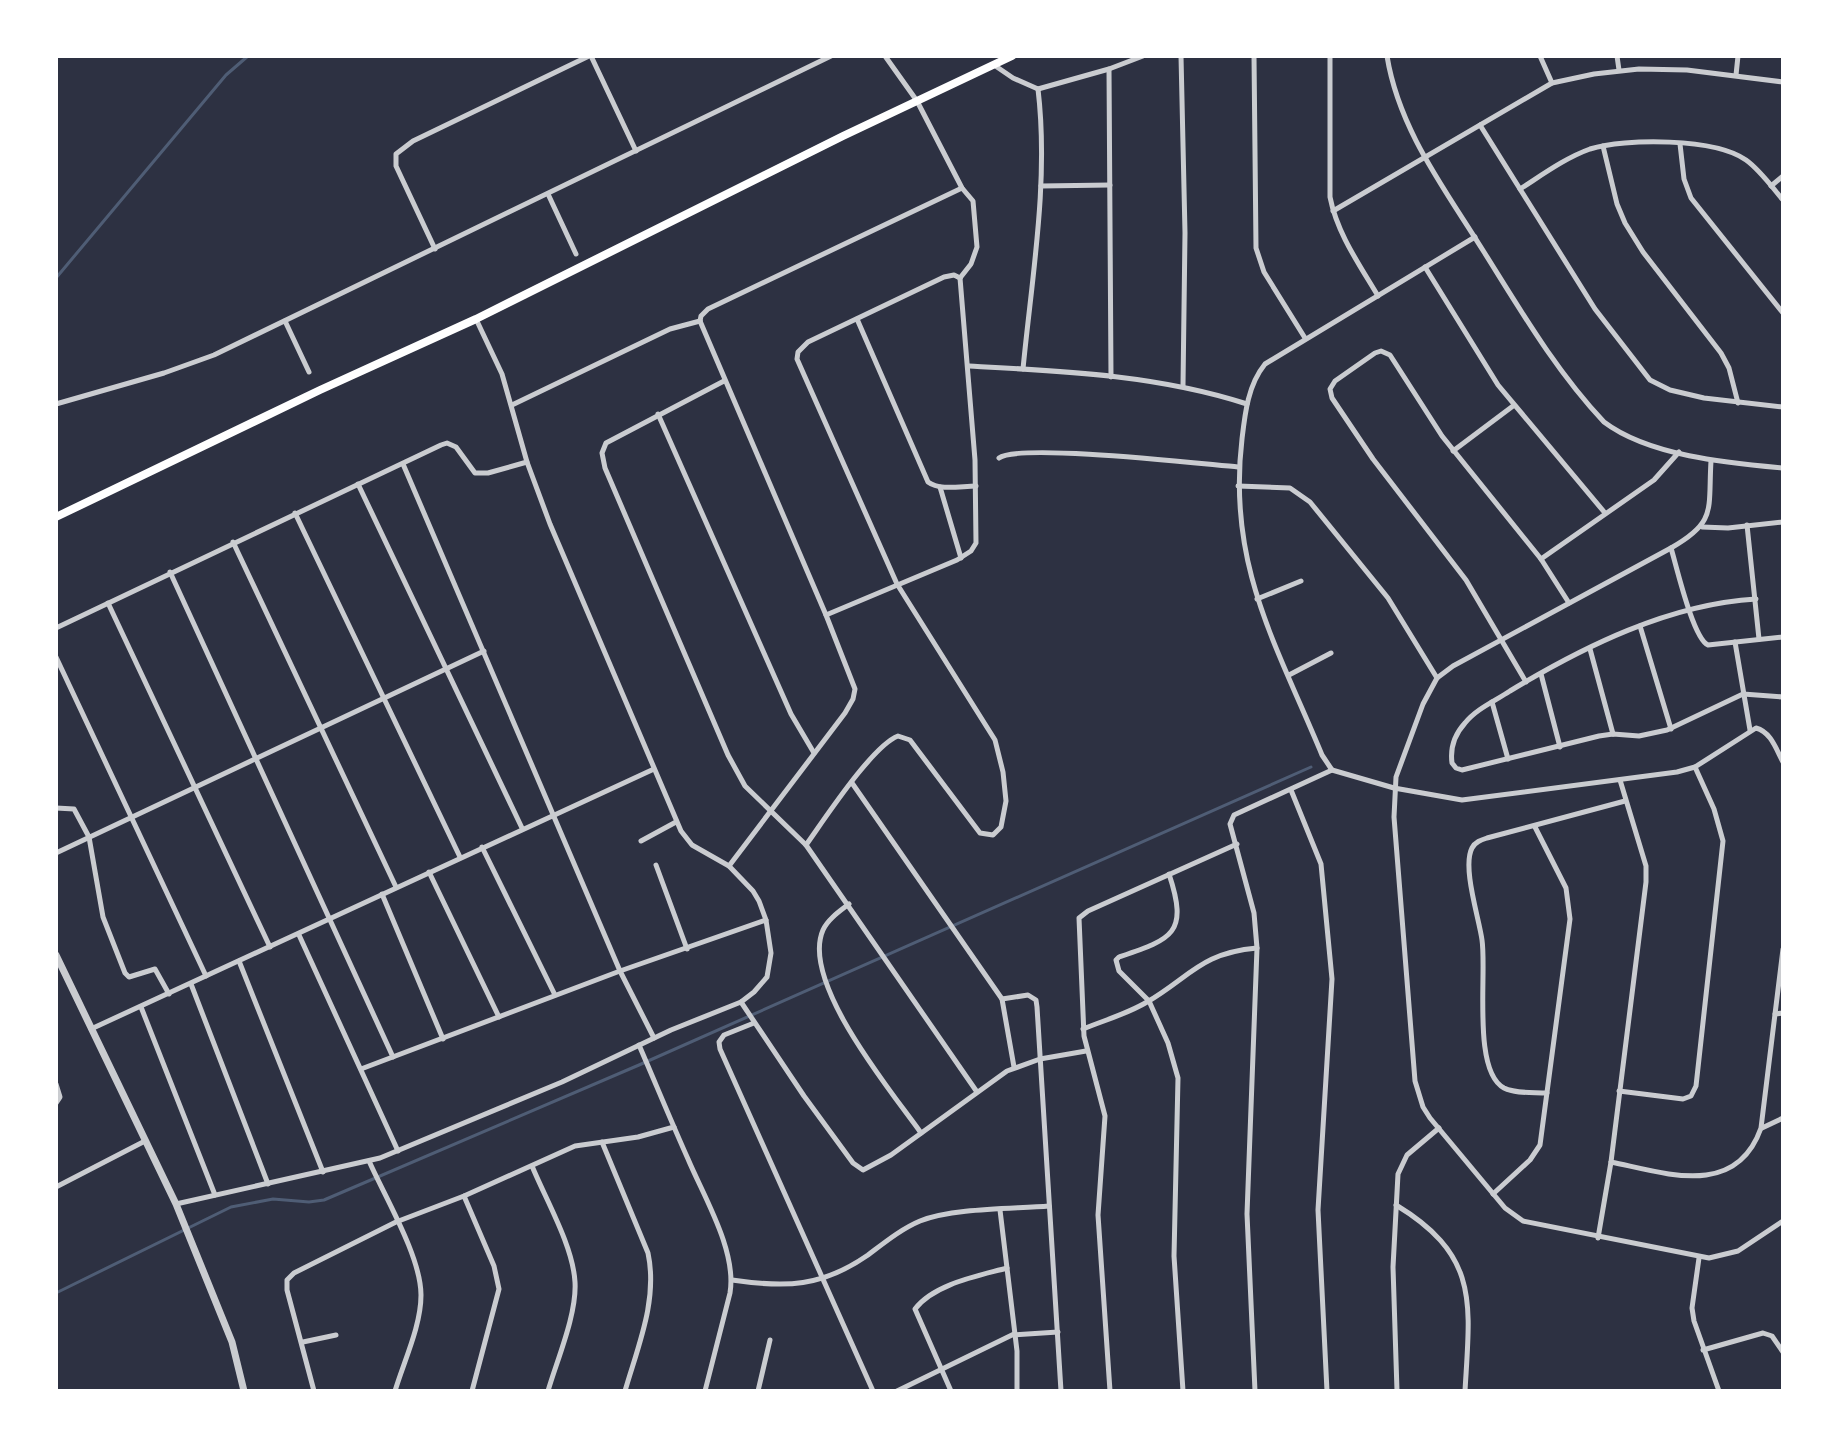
<svg xmlns="http://www.w3.org/2000/svg" width="1839" height="1447" font-family="Overpass,sans-serif">
<style>
.lines{fill:none;stroke-linecap:round;stroke-linejoin:round}
.stream{stroke:#4f5d75;stroke-width:3}
.minor{stroke:#caccd0;stroke-width:5}
.tertiary{stroke:#caccd0;stroke-width:7}
.secondary{stroke:#fff;stroke-width:8}
</style>
<rect width="100%" height="100%" fill="#2d3142"/>
<g class="lines">
<g class="stream">
<path d="M56,278L226,75L248,56"/>
<path d="M56,1293L231,1207L273,1199L309,1202L324,1200L639,1065L1311,767"/>
</g>
<g class="minor">
<path d="M591,56L636,151"/>
<path d="M885,56L917,101L962,188L973,201L977,247L971,264L960,278"/>
<path d="M1181,56L1185,233L1183,386"/>
<path d="M1254,56L1256,248L1264,272L1305,338"/>
<path d="M1330,56V197C1337,233 1359,264 1378,296"/>
<path d="M1387,56C1399,130 1445,189 1484,252C1521,311 1556,371 1604,422C1649,456 1728,463 1783,468"/>
<path d="M1540,56L1552,83"/>
<path d="M1617,56L1619,70"/>
<path d="M994,65L1013,78L1038,89L1109,69L1143,56"/>
<path d="M1109,69L1111,377"/>
<path d="M1736,75L1738,56"/>
<path d="M1480,125L1595,309L1650,380L1670,390L1704,398L1783,407"/>
<path d="M1680,144L1684,179L1691,198L1783,313"/>
<path d="M1603,146L1617,204L1625,223L1643,252L1721,353L1729,368L1738,403"/>
<path d="M1041,186L1110,185"/>
<path d="M1771,186L1783,176"/>
<path d="M1520,189C1542,175 1565,158 1590,149C1625,138 1715,138 1746,160C1760,170 1772,187 1783,200"/>
<path d="M548,194L576,254"/>
<path d="M1333,211L1552,83L1594,74L1639,69L1687,70L1783,82"/>
<path d="M435,249L396,166V154L413,141L589,56"/>
<path d="M1425,267L1498,385L1605,513"/>
<path d="M857,319L928,482C940,491 961,486 976,486"/>
<path d="M285,321L309,372"/>
<path d="M700,321L826,615L855,689L853,699L845,713L729,866"/>
<path d="M700,321L701,316L708,309L962,188"/>
<path d="M969,366C1062,371 1158,375 1247,404"/>
<path d="M1023,369C1032,276 1049,181 1038,89"/>
<path d="M724,381L606,443L602,453L605,468L728,755L745,786L806,845L977,1092"/>
<path d="M56,404L164,373L214,355L831,56"/>
<path d="M512,405L670,329L700,321"/>
<path d="M658,414L791,714L814,753"/>
<path d="M1453,451L1513,406"/>
<path d="M999,458C1019,443 1202,464 1238,467"/>
<path d="M1711,461C1708,510 1717,522 1671,548L1453,666L1437,678L1423,704L1396,777L1394,817L1415,1081L1423,1107L1430,1118L1505,1208L1523,1221L1709,1258L1738,1251L1783,1221"/>
<path d="M403,464L620,971L654,1038"/>
<path d="M358,484L522,828"/>
<path d="M1238,486L1290,488L1310,502L1388,598L1437,678"/>
<path d="M940,487L961,558"/>
<path d="M295,513L460,857"/>
<path d="M1747,525L1759,639"/>
<path d="M1702,527L1728,528L1783,522"/>
<path d="M233,542L396,887"/>
<path d="M1671,548C1677,568 1693,638 1708,645L1783,637"/>
<path d="M1541,559L1654,480L1679,452"/>
<path d="M170,572L393,1057"/>
<path d="M1257,599L1301,581"/>
<path d="M1756,599C1669,604 1583,647 1510,691C1495,701 1476,709 1465,723C1455,734 1450,748 1452,763L1456,768L1462,770L1599,736L1613,734L1639,736L1667,730L1743,694L1783,697"/>
<path d="M108,603L270,947"/>
<path d="M826,615L957,560L971,551L976,543L975,460L960,278"/>
<path d="M1640,626L1671,729"/>
<path d="M56,628L441,445L447,443L456,447L475,473H488L527,462"/>
<path d="M1735,642L1750,730"/>
<path d="M1590,649L1613,734"/>
<path d="M56,657L206,976"/>
<path d="M1541,674L1560,747"/>
<path d="M1289,675L1331,653"/>
<path d="M1526,682L1466,580L1373,459L1332,398L1330,389L1335,381L1375,353L1381,351L1390,355L1442,436L1541,559L1569,603"/>
<path d="M1492,702L1508,759"/>
<path d="M1332,770L1322,755C1276,644 1227,564 1242,439C1245,413 1248,385 1265,364L1475,237"/>
<path d="M852,783L1002,999L1014,1067"/>
<path d="M1291,790L1321,864L1332,979L1318,1210L1327,1391"/>
<path d="M56,808L74,809L89,837L103,917L125,973L129,977L155,969L169,994"/>
<path d="M641,841L676,822"/>
<path d="M806,845C824,820 872,746 898,736L910,740L980,833L993,835L1001,827L1006,801L1003,772L995,740L897,584L797,359L798,352L808,342L944,277L954,275L960,278"/>
<path d="M482,847L555,995"/>
<path d="M56,853L484,651"/>
<path d="M656,865L687,949"/>
<path d="M429,872L499,1017"/>
<path d="M1169,874C1189,934 1172,939 1119,957L1116,960L1119,971L1149,1001L1168,1043L1178,1078L1174,1256L1183,1391"/>
<path d="M382,894L443,1039"/>
<path d="M849,904C840,911 828,919 823,930C800,982 892,1092 921,1133"/>
<path d="M299,935L398,1151"/>
<path d="M239,961L323,1172"/>
<path d="M191,984L268,1184"/>
<path d="M1002,999L1028,995L1036,1000L1037,1007L1061,1391"/>
<path d="M741,1002L804,1096L853,1163L863,1170L891,1155L1007,1071L1040,1059L1086,1051"/>
<path d="M141,1007L215,1195"/>
<path d="M1775,1014L1783,1013"/>
<path d="M754,1023L724,1035L719,1042L720,1049L873,1391"/>
<path d="M91,1029L654,769"/>
<path d="M1083,1029C1105,1020 1127,1014 1147,1002C1191,976 1201,953 1257,948"/>
<path d="M639,1045C655,1082 671,1121 688,1159C704,1197 737,1251 730,1293L705,1391"/>
<path d="M361,1069L620,971L766,920"/>
<path d="M56,1084L60,1097L56,1103"/>
<path d="M1619,1091L1683,1099L1691,1096L1696,1086L1723,841L1714,809L1695,767"/>
<path d="M1547,1093C1534,1092 1516,1094 1504,1088C1472,1071 1487,973 1482,940C1479,918 1462,867 1472,848C1475,842 1481,840 1487,838L1625,801"/>
<path d="M1762,1128L1783,1118"/>
<path d="M602,1142L648,1253C658,1300 638,1346 625,1391"/>
<path d="M369,1161C385,1197 421,1257 421,1295C421,1326 404,1361 395,1391"/>
<path d="M1611,1162C1665,1173 1736,1199 1761,1128L1783,949"/>
<path d="M532,1166C546,1200 573,1246 575,1282C577,1314 557,1360 548,1391"/>
<path d="M56,1187L145,1141"/>
<path d="M1493,1194L1530,1160L1540,1145L1570,919L1566,888L1535,827"/>
<path d="M464,1196L494,1266L499,1289L472,1391"/>
<path d="M176,1204L380,1158L562,1082L671,1030L741,1002L754,992L767,977L771,953L766,920L759,901L753,891L729,866L692,845L681,831L550,524L527,462L502,374L476,319"/>
<path d="M1396,1205C1480,1256 1470,1303 1465,1391"/>
<path d="M1000,1210L1017,1351V1391"/>
<path d="M1598,1238L1611,1162L1646,882V866L1620,780"/>
<path d="M1699,1258L1692,1308L1694,1321L1719,1391"/>
<path d="M732,1280C786,1288 822,1287 868,1255C884,1243 901,1229 920,1221C953,1208 1011,1209 1049,1206"/>
<path d="M1014,1335L1058,1332"/>
<path d="M303,1342L336,1335"/>
<path d="M1703,1350L1763,1333L1772,1336L1783,1352"/>
<path d="M314,1391L287,1290V1280L294,1273L396,1222L464,1196L575,1146L638,1137L674,1127"/>
<path d="M758,1391L770,1340"/>
<path d="M897,1391L1014,1334"/>
<path d="M951,1391L915,1309C934,1284 978,1276 1007,1268"/>
<path d="M1110,1391L1098,1215L1105,1116L1084,1036L1079,918L1088,911L1237,844"/>
<path d="M1255,1391L1247,1214L1257,948L1254,913L1230,824L1234,815L1332,770L1394,788L1462,800L1677,772L1695,767L1756,728C1771,732 1776,749 1783,762"/>
<path d="M1397,1391L1393,1267L1398,1174L1407,1155L1439,1128"/>
</g>
<path class="tertiary" d="M56,955L176,1204L232,1342L244,1391"/>
<path class="secondary" d="M56,517L320,390L476,319L843,136L1012,56"/>
</g>
<rect width="1839" height="1447" fill="none" stroke="#ffffff" stroke-width="116"/>
</svg>
